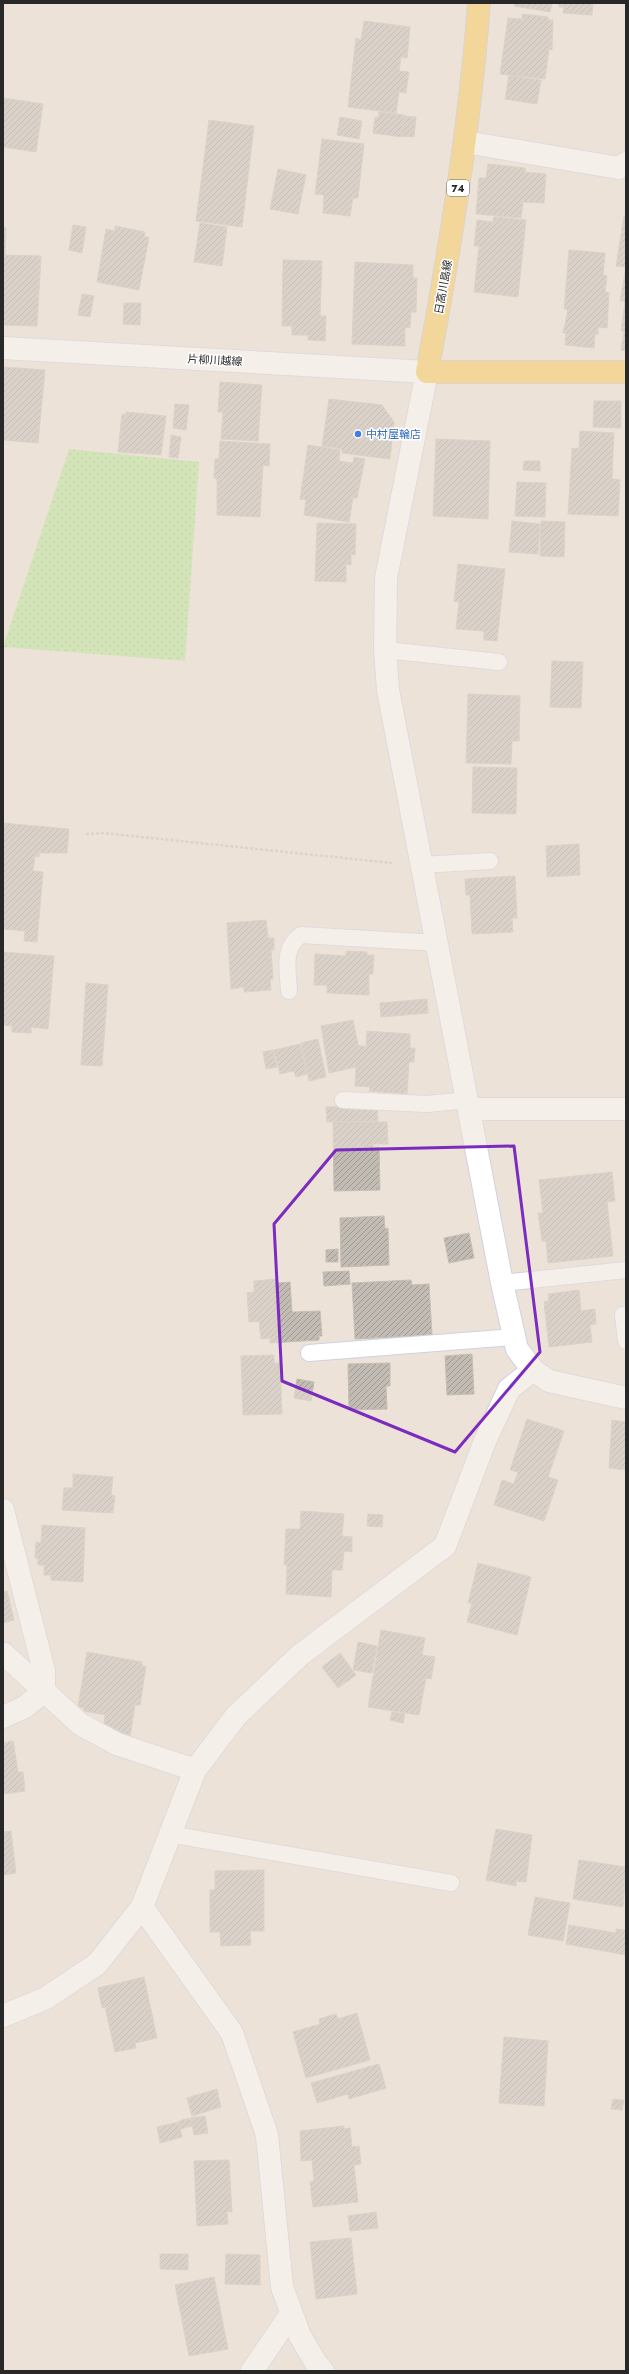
<svg xmlns="http://www.w3.org/2000/svg" width="629" height="2374" font-family="Jost,'Noto Sans JP',sans-serif">
<style>
.green{fill:url(#green-dots)}
.building{fill:url(#building-hatch);stroke:#c7beb2}
.lines{fill:none;stroke-linecap:round;stroke-linejoin:round}
.lane-casing{stroke:#cdd2e2;stroke-width:18}
.street-casing{stroke:#cdd2e2;stroke-width:24}
.secondary-casing{stroke:#cdd2e2;stroke-width:24}
.primary-casing{stroke:#c3c3c3;stroke-width:24}
.path{stroke:#c3c3c3;stroke-width:2.5;stroke-dasharray:3 2;stroke-linecap:butt}
.lane{stroke:#fff;stroke-width:16}
.street{stroke:#fff;stroke-width:22}
.secondary{stroke:#fff;stroke-width:22}
.primary{stroke:#fac94e;stroke-width:22}
.marked{fill:none;stroke:#7b2cbf;stroke-width:3;stroke-linejoin:round}
.shop-dot{fill:#3f7fe0;stroke:#fff;stroke-width:1.5}
.labels{text-anchor:middle;dominant-baseline:central;stroke-width:3;stroke-linejoin:round;paint-order:stroke}
.shield{fill:#fff;stroke:#686868;stroke-width:1}
.shield-label{font-size:10px;font-weight:bold;fill:#282828}
.street-label{font-size:11px;fill:#282828;stroke:#fff}
.shop-label{font-size:11px;fill:#366cbe;stroke:#fff;text-anchor:start}
</style>
<defs>
<pattern id="green-dots" width="8" height="8" patternUnits="userSpaceOnUse"><rect width="8" height="8" fill="#b2e790"/><path d="M2 2h.1M6 6h.1" fill="none" stroke="#99c67c" stroke-width="1.8" stroke-linecap="round"/></pattern>
<pattern id="building-hatch" width="6" height="6" patternUnits="userSpaceOnUse"><rect width="6" height="6" fill="#c3bcb5"/><path d="M-1 1l2-2M0 6l6-6M5 7l2-2" fill="none" stroke="#9e9993"/></pattern>
</defs>
<rect width="100%" height="100%" fill="#ece2d8"/>
<path class="green" d="M69,449L199,462L185,661L3,647Z"/>
<g class="building">
<path d="M515,3H552L550,12L514,6Z"/>
<path d="M559,3H593L592,15L563,13L564,7H559Z"/>
<path d="M522,14L548,17V20H553L552,50L549,49L545,79L500,74L508,18L522,19Z"/>
<path d="M364,21L410,27L407,58L401,57L399,71L409,72L406,93L399,92L396,113L348,107L356,38L361,40Z"/>
<path d="M509,76L541,80L537,104L505,99Z"/>
<path d="M3,98L43,104L36,152L3,147Z"/>
<path d="M379,112L404,115L401,137L373,133L375,117L378,118Z"/>
<path d="M404,116L416,117L414,137L401,136Z"/>
<path d="M340,117L362,121L359,139L337,135Z"/>
<path d="M209,120L254,126L242,227L196,221Z"/>
<path d="M322,139L364,144L358,198H353L350,216L323,213L324,195L315,194Z"/>
<path d="M488,164L525,168V172L546,174L544,203L523,202L521,218L476,214L479,178H486Z"/>
<path d="M278,169L306,175L298,214L270,209Z"/>
<path d="M624,216H626V351L621,350L624,331H621L625,301H620L626,267L616,266Z"/>
<path d="M494,217L526,220L518,297L474,292L479,246H474L477,220L493,222Z"/>
<path d="M200,223L227,227L222,266L194,262Z"/>
<path d="M73,225L86,227L82,253L69,250Z"/>
<path d="M115,226L145,232L144,237H149L139,290L97,282L106,229L115,231Z"/>
<path d="M3,227L6,228L5,256H3Z"/>
<path d="M569,250L605,253L603,275L607,276L605,292L609,293L607,328L598,327V334H595L594,348L565,345L566,333H563L568,310L564,309Z"/>
<path d="M5,255L41,256L37,326L3,325V256L5,257Z"/>
<path d="M283,260L322,261L320,316H326L325,341L308,340V335H292V326H282Z"/>
<path d="M355,262L413,265V278H417L416,312H411L410,328L405,327V346L352,344Z"/>
<path d="M82,294L94,296L90,317L78,315Z"/>
<path d="M124,303H141L140,325L123,324Z"/>
<path d="M3,367L45,370L38,443L3,440Z"/>
<path d="M220,382L262,385L258,441L221,439L223,412H218Z"/>
<path d="M329,399L382,405L394,422L390,459L342,453V449L322,446Z"/>
<path d="M594,401H621V428L593,427Z"/>
<path d="M175,404L189,405L186,430L173,428Z"/>
<path d="M126,412L166,416L161,455L118,452L122,414L126,415Z"/>
<path d="M580,431L614,433L612,479L620,480L618,516L568,514L572,448L579,449Z"/>
<path d="M171,435L181,437L178,458L169,457Z"/>
<path d="M436,439L490,441L488,519L433,516Z"/>
<path d="M220,441L270,444L269,466L263,465L260,517L217,515V479L214,478L215,459H219Z"/>
<path d="M308,445L340,450L339,461L353,463L354,457L365,459L357,498H353L349,522L304,515L306,500L300,499Z"/>
<path d="M524,461H540V471L523,470Z"/>
<path d="M517,482L546,483L545,517L515,516Z"/>
<path d="M512,521L540,524L538,554L509,552Z"/>
<path d="M541,521L565,522L564,557L540,556Z"/>
<path d="M317,523L356,524L355,555L351,554V565L346,564V582L315,581Z"/>
<path d="M458,564L505,569L497,641L484,640V631L456,629L459,602L454,601Z"/>
<path d="M552,661L583,662L581,708L550,707Z"/>
<path d="M468,694L520,696L519,741H512L511,764L466,763Z"/>
<path d="M473,767L517,768L516,814L472,813Z"/>
<path d="M3,823L69,829L67,853H39V857L35,856L33,871L43,872L37,942L24,941L25,931L3,929Z"/>
<path d="M579,844L580,875L547,877L546,846Z"/>
<path d="M515,876L517,918H512L513,932L472,934L470,895H466L465,879Z"/>
<path d="M266,920L268,938H274V950H271L273,979H270L271,990L244,992V987L231,989L227,923Z"/>
<path d="M346,951L367,952V955H374L373,974H369V995L327,993V985H314L315,954L346,956Z"/>
<path d="M3,952L54,956L48,1029L31,1027V1033L12,1032V1026L3,1025Z"/>
<path d="M86,983L108,985L102,1066L81,1065Z"/>
<path d="M427,999L428,1013L381,1017L380,1003Z"/>
<path d="M353,1020L358,1045L366,1047L367,1031L410,1034V1048H415L414,1062H409L407,1094L369,1091L370,1087L355,1086L356,1067L329,1073L321,1026Z"/>
<path d="M318,1039L326,1077L309,1081L301,1043Z"/>
<path d="M300,1044L307,1074L296,1077L294,1071L280,1074L274,1050Z"/>
<path d="M273,1050L277,1067L266,1069L263,1052Z"/>
<path d="M377,1106L378,1121L327,1122L326,1107Z"/>
<path d="M333,1122H387L388,1144H373V1147H379L380,1190L334,1191Z"/>
<path d="M612,1172L615,1201L607,1202L613,1256L548,1263L546,1241H542L538,1213H543L539,1180Z"/>
<path d="M384,1216L385,1229L388,1228L389,1265L341,1267L340,1218Z"/>
<path d="M469,1233L474,1258L449,1263L444,1238Z"/>
<path d="M338,1249V1262H326V1250Z"/>
<path d="M349,1271L350,1284L324,1286L323,1272Z"/>
<path d="M277,1279V1283L290,1282L292,1312L320,1311L322,1336H319V1340L270,1343V1338L261,1339L259,1321L249,1322L247,1293L254,1292V1281Z"/>
<path d="M411,1280L412,1285L429,1284L432,1335L355,1339L352,1283Z"/>
<path d="M579,1290L581,1311L595,1309L596,1324L590,1325L592,1342L549,1347L544,1302L549,1301L548,1294Z"/>
<path d="M472,1354L474,1394L447,1395L445,1356Z"/>
<path d="M274,1355V1363H280L282,1414L243,1415L241,1356Z"/>
<path d="M390,1363V1386H386L387,1409L349,1410L348,1364Z"/>
<path d="M297,1379L314,1382L311,1401L294,1398Z"/>
<path d="M527,1419L564,1431L548,1477L558,1480L544,1521L494,1505L502,1480L514,1484L518,1472L510,1470Z"/>
<path d="M612,1420L626,1422V1470L609,1468Z"/>
<path d="M73,1474L113,1477L111,1495L115,1496L113,1513L62,1510L64,1488H73Z"/>
<path d="M301,1511L344,1514L342,1536L352,1537V1552L344,1551L342,1570H332L331,1597L286,1594L287,1565H284L286,1529H300Z"/>
<path d="M368,1514L383,1515L382,1527L367,1526Z"/>
<path d="M42,1525L85,1528L83,1582L51,1580V1575H44V1565H38V1558H35L36,1542L41,1543Z"/>
<path d="M478,1563L531,1577L517,1635L467,1622L472,1603H468Z"/>
<path d="M7,1591L14,1620L3,1623V1592Z"/>
<path d="M381,1630L425,1638L422,1655L435,1657L431,1679L426,1678L419,1715L368,1707Z"/>
<path d="M358,1642L377,1646L372,1673L353,1670Z"/>
<path d="M87,1652L142,1662V1666L146,1667L140,1705H135L130,1737L104,1724L105,1715L84,1711V1708L78,1707Z"/>
<path d="M340,1653L356,1675L338,1688L322,1667Z"/>
<path d="M392,1712L405,1714L403,1723L390,1720Z"/>
<path d="M13,1741L18,1772H23L25,1791L3,1794V1743Z"/>
<path d="M496,1829L532,1835L526,1882L516,1881V1886L486,1880Z"/>
<path d="M11,1831L16,1873L3,1875V1832Z"/>
<path d="M579,1860L626,1867L623,1907L573,1899Z"/>
<path d="M264,1870V1931H250L251,1945L221,1946L220,1932H210V1890H215V1871Z"/>
<path d="M535,1897L570,1903L563,1941L528,1935Z"/>
<path d="M569,1925L616,1933V1929L626,1930V1955L566,1944Z"/>
<path d="M144,1977L157,2038L135,2043L136,2048L115,2052L105,2007L102,2008L98,1988Z"/>
<path d="M357,2013L370,2060L306,2078L293,2032L320,2024L319,2019L336,2014L338,2019Z"/>
<path d="M504,2037L548,2041L544,2106L499,2103Z"/>
<path d="M379,2064L386,2088L349,2099L348,2094L317,2103L311,2083Z"/>
<path d="M217,2089L221,2107L192,2116L187,2098Z"/>
<path d="M613,2099L624,2100L622,2110L611,2109Z"/>
<path d="M205,2116L208,2133L194,2135L191,2118Z"/>
<path d="M190,2118L192,2126L181,2129L179,2121Z"/>
<path d="M179,2122L182,2137L160,2143L157,2127Z"/>
<path d="M344,2126V2129L350,2128L352,2147L359,2146L361,2164L354,2165L358,2202L313,2207L310,2182L314,2181L312,2160L301,2161L300,2131Z"/>
<path d="M229,2160L232,2212L227,2211L228,2224L197,2226L194,2161Z"/>
<path d="M376,2212L378,2228L350,2231L348,2216Z"/>
<path d="M351,2238L357,2294L316,2299L310,2242Z"/>
<path d="M160,2254H188V2270L160,2269Z"/>
<path d="M226,2254L260,2255V2285L225,2284Z"/>
<path d="M214,2277L228,2349L189,2356L175,2285Z"/>
</g>
<g class="lines">
<g class="lane-casing">
<g id="lane">
<path d="M385,650L499,662"/>
<path d="M421,865L490,861"/>
<path d="M289,991C288,971 282,947 301,935L437,943"/>
<path d="M343,1100L427,1104L468,1100"/>
<path d="M502,1283L626,1270"/>
<path d="M623,1315L626,1341"/>
<path d="M309,1353L513,1337"/>
<path d="M169,1834L451,1883"/>
</g>
</g>
<g class="street-casing">
<g id="street">
<path d="M465,142L619,168L626,163"/>
<path d="M427,372L386,578L385,650L388,690L502,1283L517,1349L533,1370L549,1381L626,1398"/>
<path d="M470,1109H626"/>
<path d="M3,1510L44,1671V1691L25,1707L3,1717"/>
<path d="M3,1653L80,1724L117,1744L195,1770"/>
<path d="M142,1907L232,2033L267,2135L282,2287L300,2336L316,2363L323,2371"/>
<path d="M3,2016L46,1998L97,1964L142,1907L195,1770L236,1716L300,1655L445,1546L485,1441L509,1389L533,1370"/>
<path d="M252,2371L291,2314"/>
</g>
</g>
<g class="secondary-casing">
<path id="secondary" d="M3,348L427,372"/>
</g>
<g class="primary-casing">
<path id="primary" d="M479,3C470,127 450,250 427,372H626"/>
</g>
<path class="path" d="M86,834L103,833L392,863"/>
<use href="#lane" class="lane"/>
<use href="#street" class="street"/>
<use href="#secondary" class="secondary"/>
<use href="#primary" class="primary"/>
</g>
<path d="M0 0H629V2374H0ZM514,1146L540,1352L455,1452L282,1381L274,1224L336,1150Z" fill="#ece2d8" fill-opacity=".55" fill-rule="evenodd"/>
<path class="marked" d="M514,1146L540,1352L455,1452L282,1381L274,1224L336,1150Z"/>
<circle class="shop-dot" cx="358" cy="434" r="4"/>
<g class="labels">
<rect class="shield" x="447" y="180" width="22" height="16" rx="3"/>
<g class="shield-label">
<text x="458" y="188">74</text>
</g>
<g class="street-label">
<text transform="translate(443 287) rotate(-80)">日高川島線</text>
<text transform="translate(215 360) rotate(3)">片柳川越線</text>
</g>
<g class="shop-label">
<text x="366" y="434">中村屋輪店</text>
</g>
</g>
<rect width="629" height="2374" fill="none" stroke="#282828" stroke-width="8"/>
</svg>
